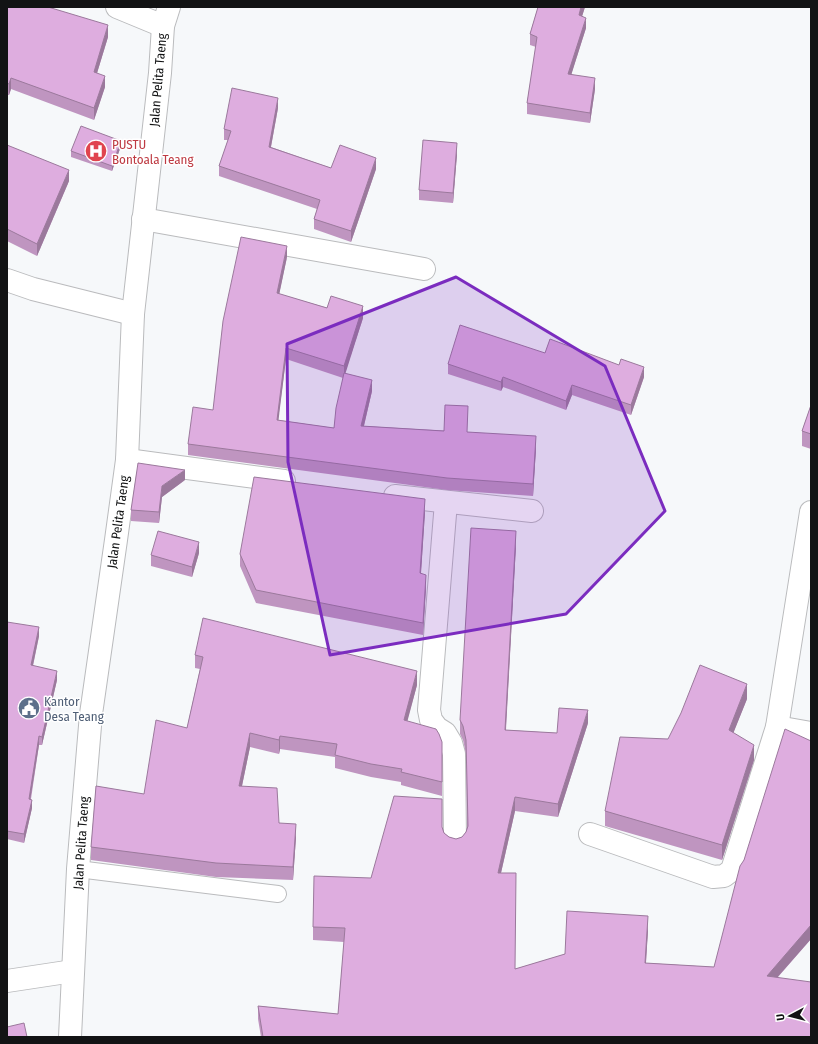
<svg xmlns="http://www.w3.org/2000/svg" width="818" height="1044" font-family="'Fira Sans Condensed',sans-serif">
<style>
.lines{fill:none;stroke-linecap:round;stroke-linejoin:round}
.service-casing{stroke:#babbbd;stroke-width:18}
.minor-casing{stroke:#babbbd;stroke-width:24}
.tertiary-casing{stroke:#babbbd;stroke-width:24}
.service{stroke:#fff;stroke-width:16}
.minor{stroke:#fff;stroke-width:22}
.tertiary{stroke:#fff;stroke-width:22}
.wall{fill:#bf95c0;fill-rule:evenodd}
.shaded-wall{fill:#9b799c}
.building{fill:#deaddf;stroke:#9b799c}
.marked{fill:#7b2cbf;fill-opacity:0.2;stroke:#7b2cbf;stroke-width:3;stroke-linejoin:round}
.labels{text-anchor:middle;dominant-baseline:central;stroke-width:3;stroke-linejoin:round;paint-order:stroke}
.street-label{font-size:13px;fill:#121314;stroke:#fff}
.health-label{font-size:13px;fill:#be3a42;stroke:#fff;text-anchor:start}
.service-label{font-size:13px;fill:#4e5e75;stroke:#fff;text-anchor:start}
</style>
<rect width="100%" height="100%" fill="#f6f8fa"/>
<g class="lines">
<g class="service-casing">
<path id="service" d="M78,869L278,894"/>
</g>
<g class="minor-casing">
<g id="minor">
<path d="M117,7L163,26"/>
<path d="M143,219L424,269"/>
<path d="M7,280L33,289L133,314"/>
<path d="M127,460L284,481"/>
<path d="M395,496L532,511"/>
<path d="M446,502L429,710L431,720L437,728L445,733L451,743L454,754L455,840"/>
<path d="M777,727L811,733"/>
<path d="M590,834L713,877L724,876L732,870L777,727L811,512"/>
<path d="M7,981L73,971"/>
</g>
</g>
<g class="tertiary-casing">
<path id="tertiary" d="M70,1037L78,869L91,714L116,540L127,460L133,314L160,73L163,26L169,7"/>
</g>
<use href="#service" class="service"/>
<use href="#minor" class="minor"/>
<use href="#tertiary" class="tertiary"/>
</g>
<g class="wall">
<path d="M7,7L108,37L97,73L105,87L94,120L11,89L9,95H7Z"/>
<path d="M538,7H585L582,16L586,28L571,75L595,89L590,123L527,114V103L536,47L530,45V34Z"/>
<path d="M278,108L271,147L331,168L376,169L351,242L314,229V219L317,209L219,176V166L228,140H224V129Z"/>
<path d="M7,145L69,181L37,256L7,241Z"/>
<path d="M121,146L112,171L71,157V151Z"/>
<path d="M457,154L453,203L419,200V190Z"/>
<path d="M287,257L279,294L363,318L345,373L372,391L364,426L468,432L536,448L533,496L447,490L188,455V444L213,410ZM286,359L343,378L334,428L278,420Z"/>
<path d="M545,353L644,377L631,415L572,395L566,410L503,387L501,391L448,374V364Z"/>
<path d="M811,405V449L802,446V431Z"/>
<path d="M185,480L162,497L159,523L131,521V510Z"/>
<path d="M425,512L421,574L426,587L423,635L256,603L240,566V554Z"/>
<path d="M516,545L506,730L557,733L588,723L558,817L515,811L501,873L515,969L648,930L646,963L714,967L744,860L811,741V939L778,977L811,1037H261L258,1019V1006L338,1014L344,942L313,940V927L371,878L442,827L444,833L449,837L456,839L462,837L466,832L467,827L466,754L463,740L460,734V720Z"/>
<path d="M199,553L192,577L151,566V555Z"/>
<path d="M7,622L39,636L33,666L57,680L42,745H39L31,799L32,808L24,843L7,839Z"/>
<path d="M195,655L417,685L407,721L442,742V796L401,785V782L371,777L335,768V757L280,749L279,754L250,747L242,786L279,823L296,837L293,880L216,877L91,860V847L144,794L187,728L200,669L195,668Z"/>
<path d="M747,699L733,733L754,760L722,860L605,826V811L668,739Z"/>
</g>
<g class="shaded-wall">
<path d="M581,7H585L579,26V15Z"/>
<path d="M586,18V28L568,85V74Z"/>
<path d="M108,25V37L94,83V72Z"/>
<path d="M105,76V87L94,120V108Z"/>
<path d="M11,78V89L9,95V84Z"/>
<path d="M595,78V89L590,123V113Z"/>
<path d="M278,98V108L269,157V147Z"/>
<path d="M121,141V146L112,171V166Z"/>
<path d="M457,143V154L453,203V193Z"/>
<path d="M376,158V169L351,242V231Z"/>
<path d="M69,170V181L37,256V244Z"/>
<path d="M287,246V257L277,305V293Z"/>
<path d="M363,306V318L344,378V366Z"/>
<path d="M286,348V359L277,432V420Z"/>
<path d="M644,367V377L631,415V405Z"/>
<path d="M503,377V387L501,391V382Z"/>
<path d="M372,380V391L361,438V426Z"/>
<path d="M572,385V395L566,410V401Z"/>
<path d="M536,436V448L533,496V484Z"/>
<path d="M185,470V480L162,497L159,523V512L162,486Z"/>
<path d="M425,499V512L420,586V573Z"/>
<path d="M516,531V545L505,743V730Z"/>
<path d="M199,542V553L192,577V567Z"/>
<path d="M426,575V587L423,635V623Z"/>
<path d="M39,627V636L31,674V665Z"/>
<path d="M57,671V680L42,745V737Z"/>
<path d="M417,671V685L404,734V720Z"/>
<path d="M747,684V699L729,744V730Z"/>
<path d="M588,710V723L558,817V804Z"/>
<path d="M250,733V747L239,800V786Z"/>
<path d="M39,736V745L29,807V799Z"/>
<path d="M280,736V749L279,754V740Z"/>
<path d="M754,745V760L722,860V845Z"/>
<path d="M515,797V811L498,886V873Z"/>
<path d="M32,800V808L24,843V834Z"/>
<path d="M296,824V837L293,880V867Z"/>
<path d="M648,916V930L645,976V963Z"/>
<path d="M811,925V939L767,989V976Z"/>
</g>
<g class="building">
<path d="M7,7H48L108,25L94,72L105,76L94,108L11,78L9,84L7,83Z"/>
<path d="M538,7H581L579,15L586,18L568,74L595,78L590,113L527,103L537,37L530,34Z"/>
<path d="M232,88L278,98L269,147L331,168L340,145L376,158L351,231L314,219L320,200L219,166L231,131L224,129Z"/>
<path d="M81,126L121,141L112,166L71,151Z"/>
<path d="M423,140L457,143L453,193L419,190Z"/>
<path d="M7,145L69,170L37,244L7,229Z"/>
<path d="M241,237L287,246L277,293L327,308L331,296L363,306L344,366L286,348L277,420L334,428L336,408L344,373L372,380L361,426L444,431L445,405L468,406L467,432L536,436L533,484L447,478L188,444L193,407L213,410L223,321Z"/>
<path d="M460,325L545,353L550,339L619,365L621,359L644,367L631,405L572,385L566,401L503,377L501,382L448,364Z"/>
<path d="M811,405V434L802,431Z"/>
<path d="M138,463L185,470L162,486L159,512L131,510Z"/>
<path d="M254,477L425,499L420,573L426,575L423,623L256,590L240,554Z"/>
<path d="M471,528L516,531L505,730L557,733L559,708L588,710L558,804L515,797L498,873H516L515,969L565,954L567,911L648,916L645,963L714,967L740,866L744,860L785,729L811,741V925L767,976L811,982V1037H263L258,1006L338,1014L345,928L313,927L314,876L371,878L394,796L442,799V827L444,833L449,837L456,839L462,837L466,832L468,826L466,740L463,726L460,720Z"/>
<path d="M158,531L199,542L192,567L151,555Z"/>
<path d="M203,618L417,671L404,720L436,729L439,734L442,742V782L401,772L402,769L371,764L335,755L337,744L280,736L279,740L250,733L239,786L277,788L279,823L296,824L293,867L216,863L91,847L96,786L144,794L156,720L187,728L203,657L195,655Z"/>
<path d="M7,622L39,627L31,665L57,671L42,737L39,736L29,799L32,800L24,834L7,831Z"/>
<path d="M700,665L747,684L729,730L754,745L722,845L605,811L620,737L668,739L681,713Z"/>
<path d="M24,1023L27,1037H7V1027Z"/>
</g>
<path class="marked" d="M456,277L605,366L665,511L566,614L330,655L288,462L287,344Z"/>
<defs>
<g id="hospital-disc" transform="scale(1.15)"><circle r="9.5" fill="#e0444e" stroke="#fff"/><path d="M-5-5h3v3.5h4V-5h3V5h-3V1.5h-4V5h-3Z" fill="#fff"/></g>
<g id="civic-disc" transform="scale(1.15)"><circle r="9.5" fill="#5c6f8a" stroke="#fff"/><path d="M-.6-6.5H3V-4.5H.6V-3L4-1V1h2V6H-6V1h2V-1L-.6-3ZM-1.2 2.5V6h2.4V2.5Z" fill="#fff"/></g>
</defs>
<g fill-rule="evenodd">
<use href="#hospital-disc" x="96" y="151"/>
<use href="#civic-disc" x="29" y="708"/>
</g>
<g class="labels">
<g class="street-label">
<text transform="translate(158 80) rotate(-85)">Jalan Pelita Taeng</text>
<text transform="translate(118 522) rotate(-82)">Jalan Pelita Taeng</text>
<text transform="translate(81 843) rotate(-86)">Jalan Pelita Taeng</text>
</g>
<g class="health-label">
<text x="112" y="144">PUSTU<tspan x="112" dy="15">Bontoala Teang</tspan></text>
</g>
<g class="service-label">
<text x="44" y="701">Kantor<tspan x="44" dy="15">Desa Teang</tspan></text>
</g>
</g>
<rect width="818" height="1044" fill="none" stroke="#121314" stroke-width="16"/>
<g transform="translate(790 1016) rotate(263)" stroke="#ffffff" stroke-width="3" paint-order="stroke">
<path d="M0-3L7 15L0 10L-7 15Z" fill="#121314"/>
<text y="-6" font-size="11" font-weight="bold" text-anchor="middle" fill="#121314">U</text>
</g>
</svg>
